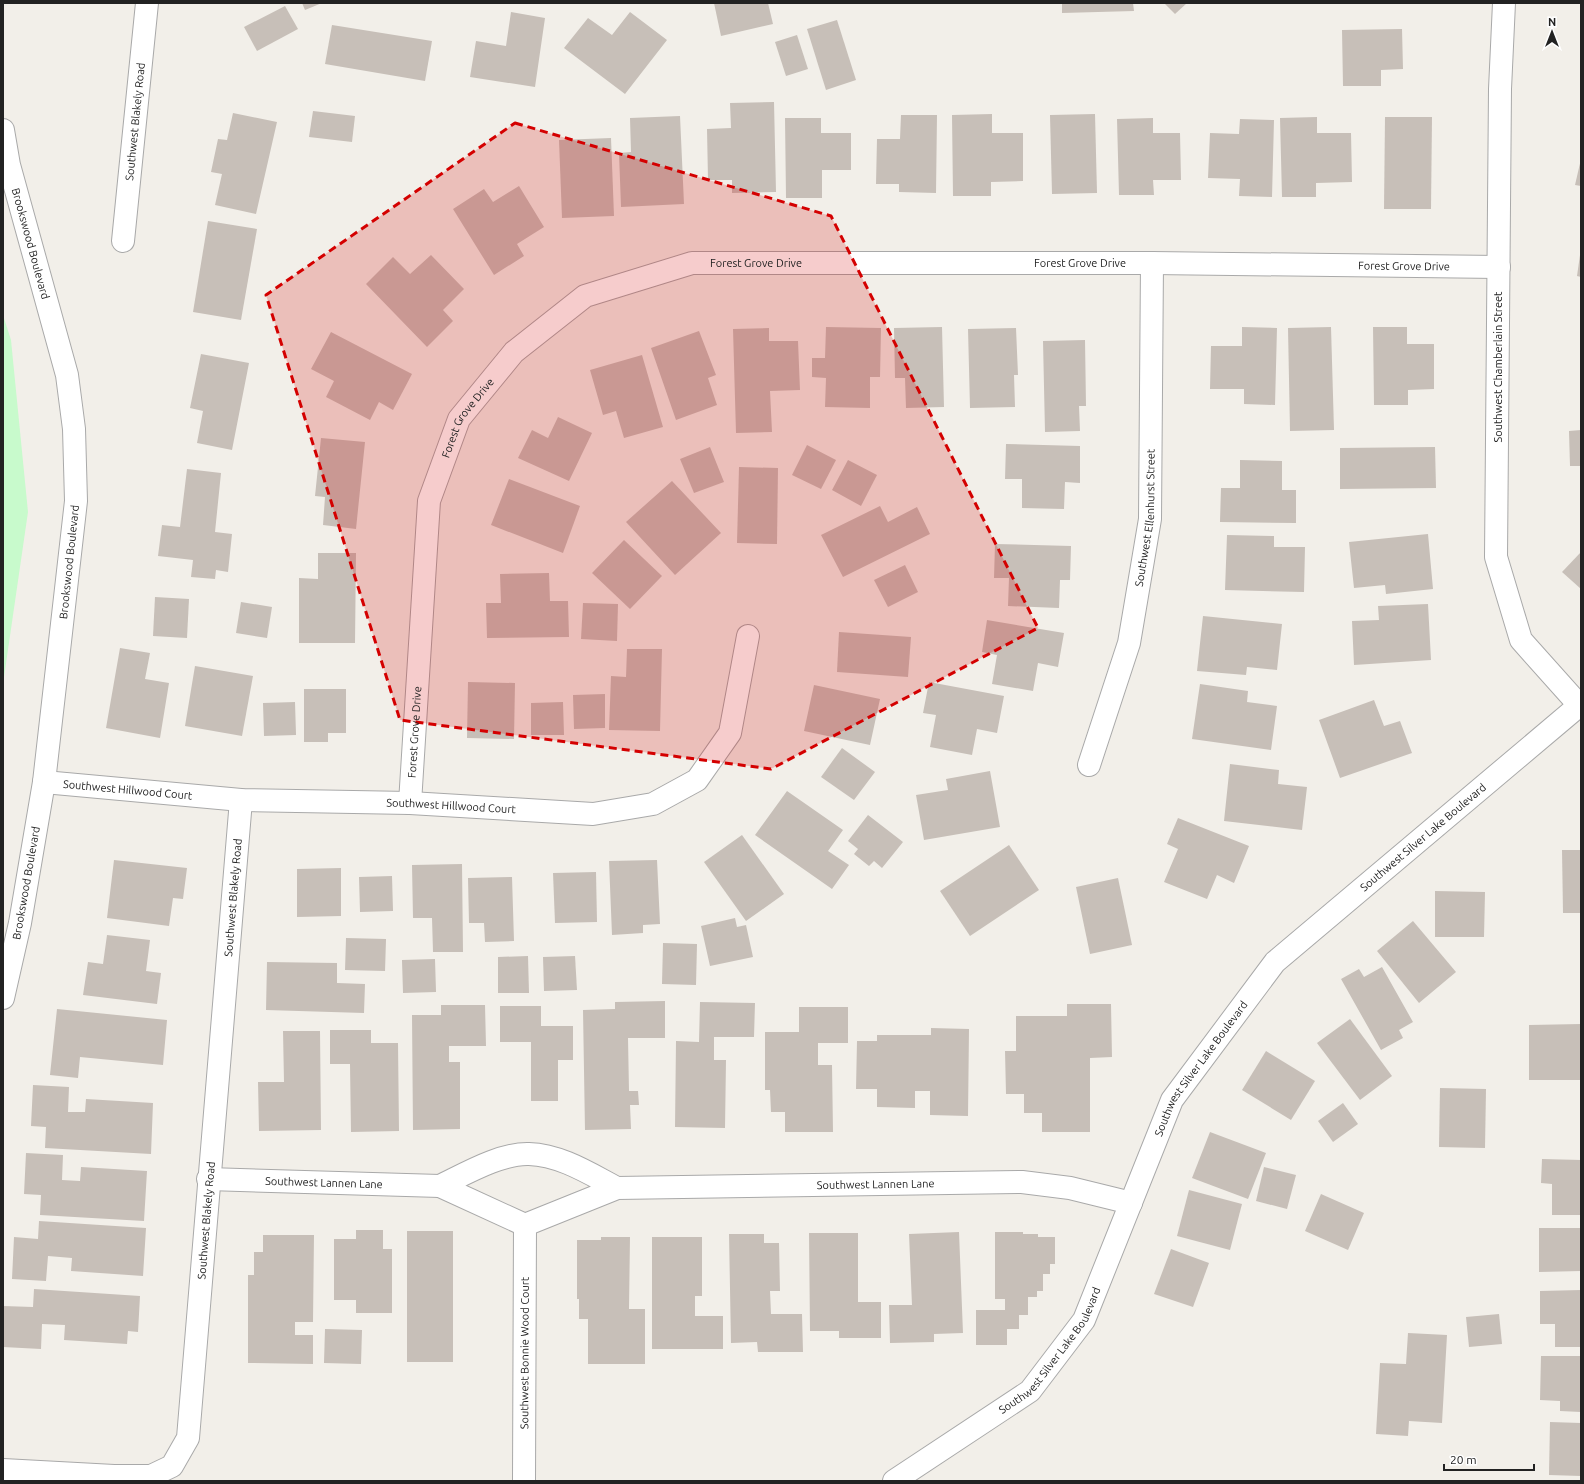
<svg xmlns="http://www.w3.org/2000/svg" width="1584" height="1484" font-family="Ubuntu,sans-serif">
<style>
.park{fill:#c8facc}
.building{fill:#c7bfb8}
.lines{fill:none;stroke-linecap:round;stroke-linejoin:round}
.minor-casing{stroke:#a9a9a9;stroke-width:24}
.tertiary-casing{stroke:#a9a9a9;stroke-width:24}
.minor{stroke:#fff;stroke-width:22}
.tertiary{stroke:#fff;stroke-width:22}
.marked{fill:#d40000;fill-opacity:0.2;stroke:#d40000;stroke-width:3;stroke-dasharray:8 5;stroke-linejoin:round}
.labels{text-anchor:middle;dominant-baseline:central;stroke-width:3;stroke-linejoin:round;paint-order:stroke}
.street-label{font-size:11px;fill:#222;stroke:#fff}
</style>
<rect width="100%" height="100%" fill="#f2efe9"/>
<path class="park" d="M3,315L11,340L28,512L3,684Z"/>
<g class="building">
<path d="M302,3H322L305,10Z"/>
<path d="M714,3H768L773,24L721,36Z"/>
<path d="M1062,3H1133L1134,11L1062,13Z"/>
<path d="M1164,3H1187L1175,14Z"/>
<path d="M285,6L298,29L257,51L244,27Z"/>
<path d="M511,12L545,18L535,87L470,77L476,41L506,46Z"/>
<path d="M630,12L667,40L625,94L564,48L588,18L612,35Z"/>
<path d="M837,20L856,80L826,90L807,29Z"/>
<path d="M332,25L432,41L425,81L325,64Z"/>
<path d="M1402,29L1403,69L1381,70V86H1343L1342,30Z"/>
<path d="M797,35L808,69L786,76L775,42Z"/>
<path d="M774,102L776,192L732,193V180H708L707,129L731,128L730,103Z"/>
<path d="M313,111L355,116L352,142L309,137Z"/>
<path d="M233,113L277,122L256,214L215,205L222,174L211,172L218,139L227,140Z"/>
<path d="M992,114V133H1023V181L991,182V196H953L952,115Z"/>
<path d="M1095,114L1097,193L1052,194L1050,115Z"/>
<path d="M901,115H937L936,193L899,192V184H876L877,139H900Z"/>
<path d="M680,116L684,204L621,207L619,153L631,152L630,118Z"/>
<path d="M1317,117V133H1351L1352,182L1316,183V197H1282L1280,118Z"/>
<path d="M1385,117H1432L1431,209H1384Z"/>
<path d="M785,118H821V133H851V170H822V198H786Z"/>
<path d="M1153,118V133H1180L1181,180H1153L1154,195H1119L1117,119Z"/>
<path d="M1240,119L1274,120L1272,197L1239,196L1240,179L1208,178L1210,133L1239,134Z"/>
<path d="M611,138L614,216L562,218L559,140Z"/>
<path d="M1581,159V186L1575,185Z"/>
<path d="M519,186L544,227L517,244L524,256L494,275L453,209L484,189L493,202Z"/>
<path d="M208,221L257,229L241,320L193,312Z"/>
<path d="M431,255L464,289L443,310L453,321L427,347L366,284L393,257L410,274Z"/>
<path d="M1580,255H1581V277L1577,276Z"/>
<path d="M826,327L881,328L880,377H870V408L825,407L826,378L812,377V358H825Z"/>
<path d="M942,327L944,407L906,408L905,378H895L894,328Z"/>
<path d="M1242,327L1277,328L1275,405L1244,404V389H1210L1211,346H1242Z"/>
<path d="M1331,327L1334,430L1290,431L1288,328Z"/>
<path d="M1373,327H1407V344H1434V389L1408,390V405H1374Z"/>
<path d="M769,328V341H798L800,390L770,391L772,432L736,433L733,329Z"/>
<path d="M1016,328L1018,375H1014L1015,407L970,408L968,329Z"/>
<path d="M699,331L716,375L708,378L717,405L676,420L651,348Z"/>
<path d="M331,332L412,374L393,410L379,402L370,420L326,397L334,381L311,369Z"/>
<path d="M1085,340L1086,406H1079L1080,431L1045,432L1043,341Z"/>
<path d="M201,354L249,363L232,450L197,443L203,411L190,408Z"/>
<path d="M642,355L663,427L624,438L616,411L603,415L590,370Z"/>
<path d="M558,417L592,433L569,481L518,458L532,430L548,438Z"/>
<path d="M1581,430V466H1570L1569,431Z"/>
<path d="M321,438L365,442L356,529L323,525L325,497L315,496Z"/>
<path d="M1006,444L1080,446V483L1065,482L1064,509L1022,508V479H1005Z"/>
<path d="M807,445L836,460L821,489L792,475Z"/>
<path d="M710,447L724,482L694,493L680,459Z"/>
<path d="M1435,447L1436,488L1340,489V448Z"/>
<path d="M848,460L877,475L861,506L832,490Z"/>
<path d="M1240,460L1282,461V490H1296V523L1220,522L1221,488H1240Z"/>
<path d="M739,467L778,468L777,544L737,543Z"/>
<path d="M187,469L221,473L215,532L232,534L228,572L216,570L215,579L191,577L193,560L158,556L162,525L180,527Z"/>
<path d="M509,479L580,506L563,553L491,525Z"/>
<path d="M672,481L721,533L675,575L626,522Z"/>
<path d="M880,506L888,522L917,507L930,534L843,577L821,535Z"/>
<path d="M1428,534L1433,589L1386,594L1385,585L1354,588L1349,542Z"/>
<path d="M1227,535L1274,536V547H1305L1304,592L1225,590Z"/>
<path d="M624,540L662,576L630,609L592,573Z"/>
<path d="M995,544L1071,546L1070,580H1060L1059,608L1008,606L1009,578H994Z"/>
<path d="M1581,552V589L1562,572Z"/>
<path d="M318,553H356L355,643H299V578L318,579Z"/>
<path d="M905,565L918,592L888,607L874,580Z"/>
<path d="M549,573L550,601H568L569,637L487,638L486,603H501L500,574Z"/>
<path d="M155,597L189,599L187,638L153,636Z"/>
<path d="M241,602L272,607L267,638L236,633Z"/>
<path d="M583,603L618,604L617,641L581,639Z"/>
<path d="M1428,604L1431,660L1354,665L1352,621L1379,620L1378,606Z"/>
<path d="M1203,616L1282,624L1277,670L1247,667L1246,675L1197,671Z"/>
<path d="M987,620L1064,633L1058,667L1038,663L1033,691L992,684L997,655L982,652Z"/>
<path d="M839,632L911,637L908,677L837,672Z"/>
<path d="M120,648L150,653L145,679L169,683L160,738L106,728Z"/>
<path d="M627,649H662L660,731L609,730L611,676L626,677Z"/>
<path d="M195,666L253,676L242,736L185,726Z"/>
<path d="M468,682L515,683L514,739L467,738Z"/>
<path d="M929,682L1004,696L997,733L977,729L972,755L930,747L936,715L923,713Z"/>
<path d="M1200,684L1248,691L1247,702L1277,706L1271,750L1192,739Z"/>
<path d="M814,685L880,699L870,745L804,731Z"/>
<path d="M304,689H346V733H328V742H304Z"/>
<path d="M605,694V728L574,729L573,695Z"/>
<path d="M1374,700L1384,726L1400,721L1412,753L1340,778L1319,720Z"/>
<path d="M295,702L296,735L264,736L263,703Z"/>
<path d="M563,702L564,735H531V703Z"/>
<path d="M842,748L875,772L854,800L821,777Z"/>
<path d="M1230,764L1279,770L1278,784L1307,787L1302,830L1224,821Z"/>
<path d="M990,771L1000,827L924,840L916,795L948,790L946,779Z"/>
<path d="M787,791L843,830L828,851L849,865L832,889L755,835Z"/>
<path d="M868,815L903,842L882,868L874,861L869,866L854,854L858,849L848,841Z"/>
<path d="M1178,818L1249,846L1234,883L1217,875L1207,899L1164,882L1178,849L1167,844Z"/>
<path d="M742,835L784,894L746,921L704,862Z"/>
<path d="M1009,845L1039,890L970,936L940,891Z"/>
<path d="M1562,850H1581V913H1563Z"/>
<path d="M114,860L187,868L183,899L173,898L169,926L107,918Z"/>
<path d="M657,860L660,924L643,925V933L612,935L609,861Z"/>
<path d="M462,864L463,952H433L432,918H413L412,865Z"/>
<path d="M341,868V916L297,917V869Z"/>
<path d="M596,872L597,922L555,923L553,873Z"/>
<path d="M392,876L393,911L360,912L359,877Z"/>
<path d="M512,877L514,941L485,942L484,923H469L468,878Z"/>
<path d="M1118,878L1132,945L1090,954L1076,887Z"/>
<path d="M1435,891L1485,892L1484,937H1435Z"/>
<path d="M735,918L737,927L746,925L753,957L710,966L701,926Z"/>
<path d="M1413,921L1456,972L1419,1003L1377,951Z"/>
<path d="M107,935L150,940L146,971L161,973L157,1004L83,995L88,962L103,964Z"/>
<path d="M346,938L386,939L385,971L345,970Z"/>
<path d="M663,943L697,944L696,985L662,984Z"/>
<path d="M528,956L529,993H498V957Z"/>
<path d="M575,956L577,990L544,991L543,957Z"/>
<path d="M435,959L436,992L403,993L402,960Z"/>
<path d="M267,962L337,963V983L365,984L364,1013L266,1010Z"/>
<path d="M1382,967L1413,1022L1399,1030L1403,1038L1381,1050L1341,979L1359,969L1364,977Z"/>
<path d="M665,1001V1038H628L629,1091H638L639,1105H630L631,1129L585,1130L583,1010L615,1009V1002Z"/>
<path d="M700,1002L755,1003L754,1037H714V1060H726L725,1128L675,1127L676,1041L699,1042Z"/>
<path d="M1067,1004H1111L1112,1057L1090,1058V1132H1042V1113H1024V1094H1006L1005,1051H1016V1016H1067Z"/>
<path d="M441,1005H485L486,1046H449V1062H460V1129L413,1130L412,1015H441Z"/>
<path d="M500,1006H541V1026H573V1060H558V1101H531V1042H500Z"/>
<path d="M799,1007H848V1043H818V1065H832L833,1132H785V1112H771L770,1090H765V1032H799Z"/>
<path d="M57,1009L167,1020L163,1065L80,1057L78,1078L50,1075Z"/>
<path d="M1350,1019L1392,1076L1360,1100L1317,1043Z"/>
<path d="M1581,1024V1080H1529V1025Z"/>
<path d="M931,1028L969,1029L968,1116L930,1115V1091H915V1108L877,1107V1089H856L857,1041H877V1035H931Z"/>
<path d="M330,1030H371V1043H398L399,1131L351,1132L350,1064H330Z"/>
<path d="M283,1031H320L321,1130L259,1131L258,1082H284Z"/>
<path d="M1266,1051L1315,1081L1291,1120L1242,1090Z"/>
<path d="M33,1085L69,1087L68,1112H85L86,1099L153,1103L151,1154L45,1148L46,1127L31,1126Z"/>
<path d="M1440,1088L1486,1089L1485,1148L1439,1147Z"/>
<path d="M1343,1103L1358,1124L1333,1142L1318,1121Z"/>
<path d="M1210,1132L1266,1153L1248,1199L1192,1178Z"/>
<path d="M26,1153L63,1155L62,1180L80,1181L81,1167L147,1171L144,1221L40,1215L41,1195L24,1194Z"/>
<path d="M1542,1159L1581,1160V1215H1552V1184L1541,1183Z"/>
<path d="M1264,1167L1296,1175L1287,1209L1256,1201Z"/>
<path d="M1189,1190L1242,1204L1230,1250L1177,1236Z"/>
<path d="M1321,1194L1364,1213L1348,1250L1305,1231Z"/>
<path d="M39,1221L146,1228L143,1276L71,1271L72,1258L48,1256L46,1281L12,1279L14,1237L38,1239Z"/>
<path d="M1539,1228H1581V1271L1539,1272Z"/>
<path d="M356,1230H383V1249H392V1313H356V1300H334V1239H356Z"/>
<rect x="407" y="1231" width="46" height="131"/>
<path d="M959,1232L963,1333L934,1334V1342L890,1343L889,1305H912L909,1234Z"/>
<path d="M995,1232H1023V1234H1038V1237H1055V1264H1050V1274H1043V1291H1037V1297H1028V1315H1019V1329H1007V1345H976V1310H1005V1299H995Z"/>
<path d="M809,1233H858V1302H881V1338H839V1331H810Z"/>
<path d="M729,1234H764V1243H779L780,1291H770L771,1314H802L803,1352H758L757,1342L731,1343Z"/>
<path d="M263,1235H314L313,1322H295V1335H313V1364L248,1363V1275H254V1252H263Z"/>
<path d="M601,1237H630L629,1309H645V1364H588V1319H579V1299H577V1240H601Z"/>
<path d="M652,1237H702V1296H695V1316H723V1349H652Z"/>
<path d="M1171,1249L1209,1263L1193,1307L1154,1294Z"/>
<path d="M34,1289L140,1296L138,1332L128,1331L127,1344L64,1340L65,1325L42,1324L41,1349L3,1347V1306L33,1307Z"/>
<path d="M1581,1290V1347H1555V1324H1540V1291Z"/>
<path d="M1499,1314L1502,1344L1469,1347L1466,1317Z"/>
<path d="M325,1329L362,1330L361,1364L324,1363Z"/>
<path d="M1408,1333L1447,1335L1442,1423L1409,1421L1408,1436L1376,1434L1380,1363L1406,1364Z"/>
<path d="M1541,1356H1581V1412L1560,1411V1401L1540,1400Z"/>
<path d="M1550,1422L1581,1423V1476L1549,1475Z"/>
</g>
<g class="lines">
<g class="minor-casing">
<g id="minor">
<path d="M1504,3L1500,89L1496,557L1521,640L1579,705"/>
<path id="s1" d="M123,241L147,3"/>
<path id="s2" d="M1089,765L1129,643L1150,519L1152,263"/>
<path id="s3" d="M44,782L241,800L410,803L593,814L653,804L697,780L730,733L748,636"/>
<path id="s4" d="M410,803L429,501L459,419L514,352L585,296L692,263H1152L1499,267"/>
<path id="s5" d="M208,1179L440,1186"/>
<path id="s6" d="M617,1188C590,1174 561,1155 529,1154C501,1153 465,1174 440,1186L525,1225L617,1188L1022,1182L1070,1188L1131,1203"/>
<path id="s7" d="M3,1470L114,1476H151L172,1466L188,1438L241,800"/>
<path id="s8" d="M524,1481L525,1225"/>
<path id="s9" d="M894,1481L1030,1391L1084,1320L1172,1100L1275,962L1581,704"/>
</g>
</g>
<g class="tertiary-casing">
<g id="tertiary">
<path id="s10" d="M3,130L9,165L67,375L74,429L76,501L44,782L20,923L3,998"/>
</g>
</g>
<use href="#minor" class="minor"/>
<use href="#tertiary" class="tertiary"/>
</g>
<path class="marked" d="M515,123L831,216L1038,628L771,769L400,720L266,295Z"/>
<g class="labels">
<g class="street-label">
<text stroke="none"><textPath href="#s1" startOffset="120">Southwest Blakely Road</textPath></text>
<text stroke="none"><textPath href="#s10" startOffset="117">Brookswood Boulevard</textPath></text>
<text stroke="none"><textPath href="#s4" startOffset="743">Forest Grove Drive</textPath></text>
<text stroke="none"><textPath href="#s4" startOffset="1067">Forest Grove Drive</textPath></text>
<text stroke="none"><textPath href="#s4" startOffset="1391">Forest Grove Drive</textPath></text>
<text transform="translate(1498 367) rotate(-90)">Southwest Chamberlain Street</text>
<text stroke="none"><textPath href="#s4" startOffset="395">Forest Grove Drive</textPath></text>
<text stroke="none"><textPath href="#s2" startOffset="255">Southwest Ellenhurst Street</textPath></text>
<text transform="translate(69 562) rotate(-84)">Brookswood Boulevard</text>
<text stroke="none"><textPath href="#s4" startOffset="71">Forest Grove Drive</textPath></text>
<text stroke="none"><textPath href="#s3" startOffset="84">Southwest Hillwood Court</textPath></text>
<text stroke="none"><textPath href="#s3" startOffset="408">Southwest Hillwood Court</textPath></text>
<text stroke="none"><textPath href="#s9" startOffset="855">Southwest Silver Lake Boulevard</textPath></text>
<text transform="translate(26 883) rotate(-80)">Brookswood Boulevard</text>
<text stroke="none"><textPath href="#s7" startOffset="746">Southwest Blakely Road</textPath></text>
<text stroke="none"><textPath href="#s9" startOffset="531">Southwest Silver Lake Boulevard</textPath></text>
<text stroke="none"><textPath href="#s5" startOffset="116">Southwest Lannen Lane</textPath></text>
<text stroke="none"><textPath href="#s6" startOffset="642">Southwest Lannen Lane</textPath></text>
<text stroke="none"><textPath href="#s7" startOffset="422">Southwest Blakely Road</textPath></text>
<text stroke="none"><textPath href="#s9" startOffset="207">Southwest Silver Lake Boulevard</textPath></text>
<text stroke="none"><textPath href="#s8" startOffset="128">Southwest Bonnie Wood Court</textPath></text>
</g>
</g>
<rect width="1584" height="1484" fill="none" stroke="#222222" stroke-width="8"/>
<g transform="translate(1552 32)" stroke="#ffffff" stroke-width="3" paint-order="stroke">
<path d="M0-3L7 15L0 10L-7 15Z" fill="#222222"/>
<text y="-6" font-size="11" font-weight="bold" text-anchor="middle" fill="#222222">N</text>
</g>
<path d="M1444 1464v6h90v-6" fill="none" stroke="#222222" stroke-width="2"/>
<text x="1450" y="1464" font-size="12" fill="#222222" stroke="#ffffff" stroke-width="3" paint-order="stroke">20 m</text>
</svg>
